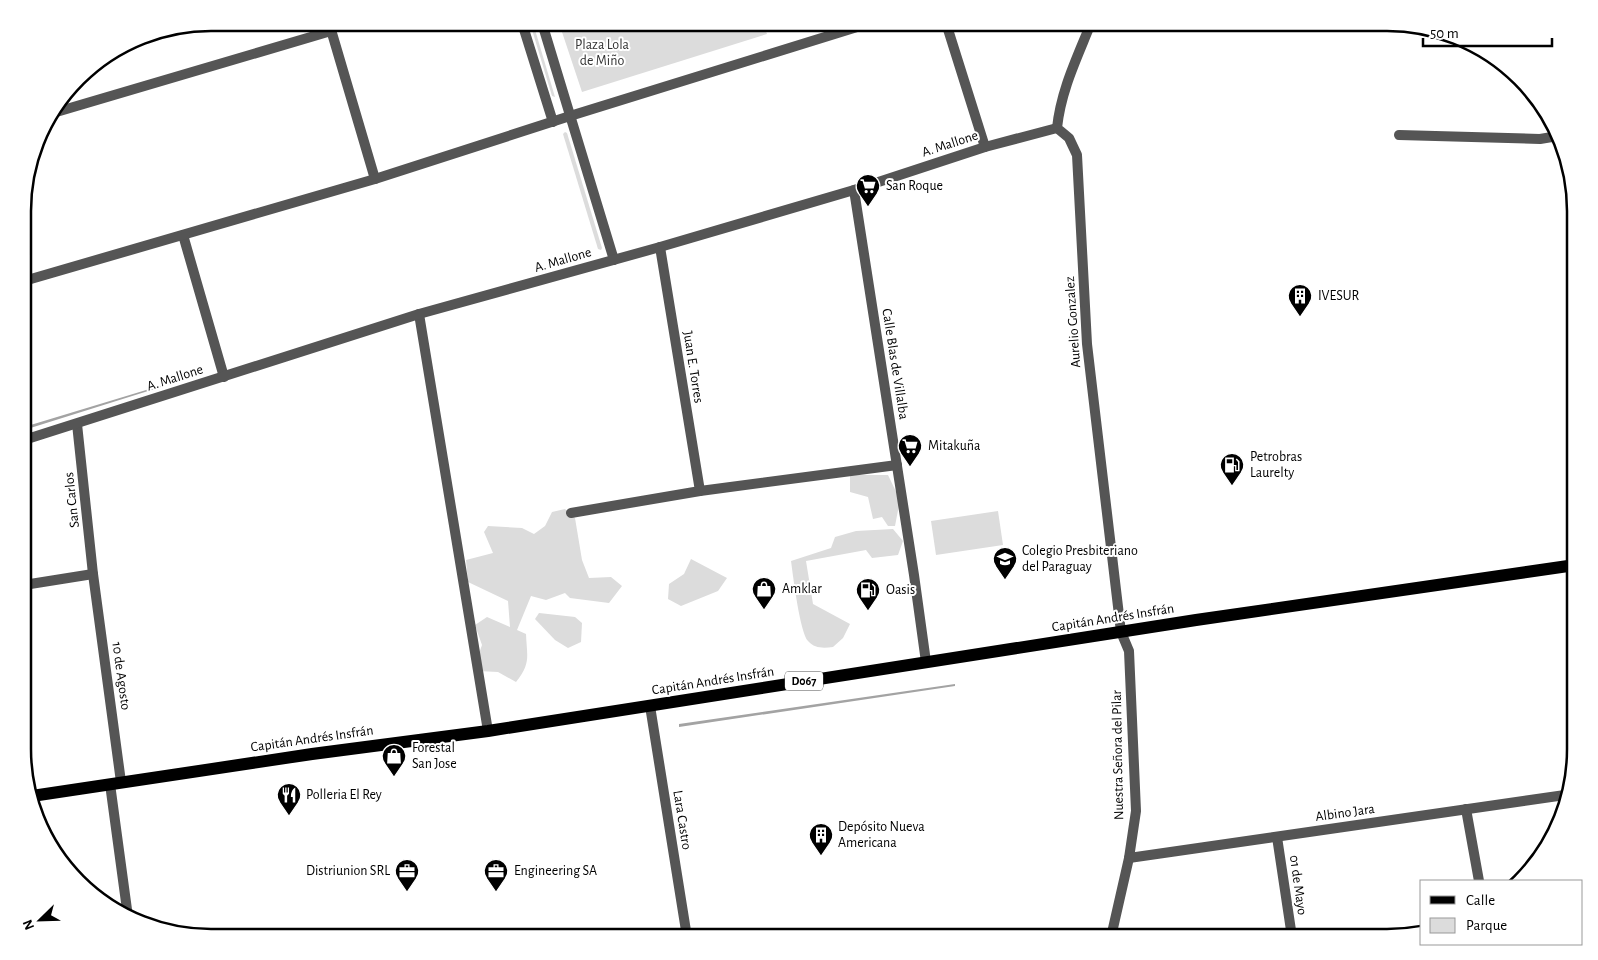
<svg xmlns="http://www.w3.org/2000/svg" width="1598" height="960" font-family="'Alegreya Sans',sans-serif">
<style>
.green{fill:#dcdcdc}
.water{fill:#a3a3a3}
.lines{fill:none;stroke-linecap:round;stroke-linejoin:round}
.minor{stroke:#555;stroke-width:10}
.primary{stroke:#000;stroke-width:12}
.labels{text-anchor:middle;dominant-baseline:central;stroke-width:4;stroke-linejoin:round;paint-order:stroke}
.shield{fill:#fff;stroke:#4c4c4c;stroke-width:1}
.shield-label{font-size:12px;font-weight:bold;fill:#000}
.park-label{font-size:14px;fill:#333;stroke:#fff}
.street-label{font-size:14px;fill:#000;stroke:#fff}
.poi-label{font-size:14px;fill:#000;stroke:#fff;text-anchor:start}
.rim{fill:none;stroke:#000;stroke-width:2.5}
</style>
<rect width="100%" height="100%" fill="#fff"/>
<g class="green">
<path d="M530,23H533L555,97L552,96Z"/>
<path d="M559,23H763L767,34L582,92Z"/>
<path d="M565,132L567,133L602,248L601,250L598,249L563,134Z"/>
<path d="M850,475H888L900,500L895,526H888L882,517L873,519L868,497L850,492Z"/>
<path d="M565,509L575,518L582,560L589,578L611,577L622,586L609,603L570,598L565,593L546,600L531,596L517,630L526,634C527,657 531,663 516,682L498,672L478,671L475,665L482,645L475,625L487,617L510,627L508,601L468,582L466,560L493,553L484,532L488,526L522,528L534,534L545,526L552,512Z"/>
<path d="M998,511L1003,545L936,555L931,521Z"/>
<path d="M893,529L903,541L898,555L872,558L866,550L806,561L813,604L850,624L843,638L833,647C824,648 815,649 808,641C800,633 793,575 791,561L831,548L835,537L856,531Z"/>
<path d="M691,559L727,578L718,591L681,606L668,599L669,584L684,574Z"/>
<path d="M539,613L575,617L582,623L581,642L568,648L555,640L535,619Z"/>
</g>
<g class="water">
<path d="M199,374V375L24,430V427Z"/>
<path d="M955,684V686L679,727V724Z"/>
</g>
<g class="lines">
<g class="minor">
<path d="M329,23L375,179"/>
<path d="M522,23L553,122"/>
<path d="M542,23L614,260"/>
<path d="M946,23L985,147"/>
<path d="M1091,23C1077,58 1061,90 1057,128L1069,138L1077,155L1087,344L1121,632L1129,651L1136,811L1129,858L1111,937"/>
<path d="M53,113L331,31"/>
<path d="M1399,135L1540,139L1558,136"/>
<path d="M854,190L914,575L926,662"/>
<path d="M183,235L224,377"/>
<path d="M660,247L700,491"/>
<path d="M24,281L375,179L570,116L870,23"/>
<path d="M419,314L488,731"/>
<path d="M77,424L93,574L121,782"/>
<path d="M24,440L419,314L660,247L854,190L985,147L1057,128"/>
<path d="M571,513L700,491L897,465"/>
<path d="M24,585L93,574"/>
<path d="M650,706L687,937"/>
<path d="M110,784L128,917"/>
<path d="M1466,809L1479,881"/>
<path d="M1277,837L1292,937"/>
<path d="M1129,858L1565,795"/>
</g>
<path class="primary" d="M32,796L312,754L488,731L1196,620L1575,565"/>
</g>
<defs>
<g id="supermarket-pin" transform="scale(1.25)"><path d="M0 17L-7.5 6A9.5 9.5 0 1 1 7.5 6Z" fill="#000" stroke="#fff"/><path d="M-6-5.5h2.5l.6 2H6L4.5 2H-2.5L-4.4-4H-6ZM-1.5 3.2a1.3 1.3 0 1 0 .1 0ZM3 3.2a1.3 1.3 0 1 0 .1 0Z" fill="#fff"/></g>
<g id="building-pin" transform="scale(1.25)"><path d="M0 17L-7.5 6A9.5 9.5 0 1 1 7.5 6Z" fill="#000" stroke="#fff"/><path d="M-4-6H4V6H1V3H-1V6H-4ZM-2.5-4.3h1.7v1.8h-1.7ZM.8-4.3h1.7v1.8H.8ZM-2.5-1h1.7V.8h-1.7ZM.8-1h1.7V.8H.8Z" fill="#fff"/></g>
<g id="fuel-pin" transform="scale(1.25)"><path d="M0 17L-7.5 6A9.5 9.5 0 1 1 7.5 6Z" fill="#000" stroke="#fff"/><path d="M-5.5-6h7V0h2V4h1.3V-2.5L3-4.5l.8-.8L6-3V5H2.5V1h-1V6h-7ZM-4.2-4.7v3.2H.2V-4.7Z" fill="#fff"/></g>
<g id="school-pin" transform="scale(1.25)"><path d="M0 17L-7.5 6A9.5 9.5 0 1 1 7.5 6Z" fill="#000" stroke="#fff"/><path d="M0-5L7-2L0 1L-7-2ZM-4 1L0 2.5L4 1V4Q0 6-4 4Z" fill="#fff"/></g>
<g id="shop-pin" transform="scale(1.25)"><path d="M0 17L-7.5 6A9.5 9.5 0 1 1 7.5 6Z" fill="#000" stroke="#fff"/><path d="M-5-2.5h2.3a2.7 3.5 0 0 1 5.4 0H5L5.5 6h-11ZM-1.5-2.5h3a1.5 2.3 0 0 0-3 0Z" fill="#fff"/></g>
<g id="restaurant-pin" transform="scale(1.25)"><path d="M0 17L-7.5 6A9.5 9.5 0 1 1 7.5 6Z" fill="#000" stroke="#fff"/><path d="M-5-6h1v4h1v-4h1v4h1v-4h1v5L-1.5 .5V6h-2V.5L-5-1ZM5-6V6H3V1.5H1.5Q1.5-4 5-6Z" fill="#fff"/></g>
<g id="office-pin" transform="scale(1.25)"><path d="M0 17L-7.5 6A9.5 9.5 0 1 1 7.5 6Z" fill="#000" stroke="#fff"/><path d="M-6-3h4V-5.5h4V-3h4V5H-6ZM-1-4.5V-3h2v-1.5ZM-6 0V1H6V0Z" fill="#fff"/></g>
</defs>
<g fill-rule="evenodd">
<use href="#supermarket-pin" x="868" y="186"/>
<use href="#building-pin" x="1300" y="296"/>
<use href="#supermarket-pin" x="910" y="446"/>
<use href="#fuel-pin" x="1232" y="465"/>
<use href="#school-pin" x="1005" y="559"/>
<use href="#shop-pin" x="764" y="589"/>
<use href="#fuel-pin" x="868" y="590"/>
<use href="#shop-pin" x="394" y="756"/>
<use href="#restaurant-pin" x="289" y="795"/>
<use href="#building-pin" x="821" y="835"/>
<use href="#office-pin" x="407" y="871"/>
<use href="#office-pin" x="496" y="871"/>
</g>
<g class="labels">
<rect class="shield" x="785" y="671.5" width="38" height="19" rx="4"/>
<g class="shield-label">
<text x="804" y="681">D067</text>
</g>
<g class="park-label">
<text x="602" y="45">Plaza Lola<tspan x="602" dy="16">de Miño</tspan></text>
</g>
<g class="street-label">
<text transform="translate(950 144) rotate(-18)">A. Mallone</text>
<text transform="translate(563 260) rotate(-16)">A. Mallone</text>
<text transform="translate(1073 322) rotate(-94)">Aurelio Gonzalez</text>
<text transform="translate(895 364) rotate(81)">Calle Blas de Villalba</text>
<text transform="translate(693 367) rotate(81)">Juan E. Torres</text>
<text transform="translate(175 378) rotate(-18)">A. Mallone</text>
<text transform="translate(72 500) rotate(-96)">San Carlos</text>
<text transform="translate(1113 618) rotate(-9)">Capitán Andrés Insfrán</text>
<text transform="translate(121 676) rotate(82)">10 de Agosto</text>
<text transform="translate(713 681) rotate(-9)">Capitán Andrés Insfrán</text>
<text transform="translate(312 739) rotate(-8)">Capitán Andrés Insfrán</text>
<text transform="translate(1118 755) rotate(-91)">Nuestra Señora del Pilar</text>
<text transform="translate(1345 813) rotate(-8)">Albino Jara</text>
<text transform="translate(682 820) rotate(81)">Lara Castro</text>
<text transform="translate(1298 885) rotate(82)">01 de Mayo</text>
</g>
<g class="poi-label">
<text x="886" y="186">San Roque</text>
<text x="1318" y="296">IVESUR</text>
<text x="928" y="446">Mitakuña</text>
<text x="1250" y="457">Petrobras<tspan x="1250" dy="16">Laurelty</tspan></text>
<text x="1022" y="551">Colegio Presbiteriano<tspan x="1022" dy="16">del Paraguay</tspan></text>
<text x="782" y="589">Amklar</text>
<text x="886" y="590">Oasis</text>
<text x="412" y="748">Forestal<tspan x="412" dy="16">San Jose</tspan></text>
<text x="306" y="795">Polleria El Rey</text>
<text x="838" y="827">Depósito Nueva<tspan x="838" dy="16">Americana</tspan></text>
<text x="390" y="871" text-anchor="end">Distriunion SRL</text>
<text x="514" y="871">Engineering SA</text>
</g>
</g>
<path d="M0 0H1598V960H0ZM211 31H1387A180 180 0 0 1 1567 211V749A180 180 0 0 1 1387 929H211A180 180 0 0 1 31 749V211A180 180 0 0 1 211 31Z" fill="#fff" fill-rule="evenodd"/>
<path class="rim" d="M211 31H1387A180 180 0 0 1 1567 211V749A180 180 0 0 1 1387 929H211A180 180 0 0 1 31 749V211A180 180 0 0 1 211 31Z"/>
<rect x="1420" y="880" width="162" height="65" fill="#ffffff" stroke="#999999"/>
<rect x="1430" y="896" width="25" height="8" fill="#000000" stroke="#999999"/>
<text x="1466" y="905" font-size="15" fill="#000000">Calle</text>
<rect x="1430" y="918" width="25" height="15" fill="#dcdcdc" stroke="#999999"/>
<text x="1466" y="930" font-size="15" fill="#000000">Parque</text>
<g transform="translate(40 920) rotate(247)" stroke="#ffffff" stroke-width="4" paint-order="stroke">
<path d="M0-4L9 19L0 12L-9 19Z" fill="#000000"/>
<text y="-8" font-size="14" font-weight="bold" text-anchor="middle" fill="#000000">N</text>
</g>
<path d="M1423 38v8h129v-8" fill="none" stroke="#000000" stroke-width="2.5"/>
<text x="1430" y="38" font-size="15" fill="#000000" stroke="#ffffff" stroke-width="4" paint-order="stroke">50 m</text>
</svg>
